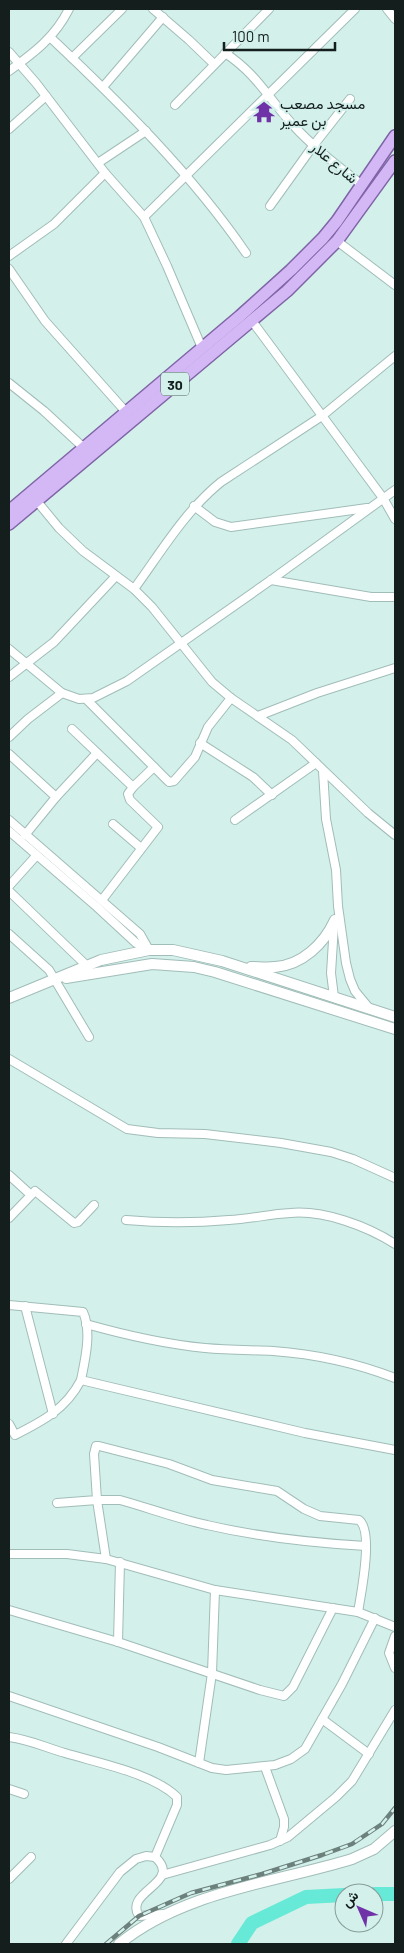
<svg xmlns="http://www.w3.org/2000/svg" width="404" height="1953" font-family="Barlow,Vazirmatn,sans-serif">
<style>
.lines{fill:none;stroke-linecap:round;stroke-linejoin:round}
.river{stroke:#66e9d6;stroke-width:14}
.street-casing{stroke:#a1bdb8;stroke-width:10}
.secondary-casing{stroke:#a1bdb8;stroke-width:12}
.primary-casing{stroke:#7f64a6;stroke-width:14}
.street{stroke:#fff;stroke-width:8}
.secondary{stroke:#fff;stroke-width:10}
.primary{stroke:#d4b8f6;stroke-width:11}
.rail-casing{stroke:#6c807c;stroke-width:4.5}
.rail{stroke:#d3f0eb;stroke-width:2.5;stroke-dasharray:8;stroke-linecap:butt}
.labels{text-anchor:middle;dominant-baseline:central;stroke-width:4;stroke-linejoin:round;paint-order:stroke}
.shield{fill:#d3f0eb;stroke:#4d5e5b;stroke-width:1}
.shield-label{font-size:14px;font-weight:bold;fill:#141f1d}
.poi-label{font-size:15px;fill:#141f1d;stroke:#d3f0eb;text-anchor:start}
.street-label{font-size:15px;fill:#141f1d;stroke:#d3f0eb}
</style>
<rect width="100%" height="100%" fill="#d3f0eb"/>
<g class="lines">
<g class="river">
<path d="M374,1894H395"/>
<path d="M238,1944L252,1923L306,1897L344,1895"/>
</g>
<g class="street-casing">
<g id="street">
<path d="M153,9L189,40L214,64"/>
<path d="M387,9L395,19"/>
<path d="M51,38C121,104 191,173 246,253"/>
<path d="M9,52L36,83L105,173L144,217L167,266L202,348"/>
<path d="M225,53C257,74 268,98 293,125C314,148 338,166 362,185"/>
<path d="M72,58L122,9"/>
<path d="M9,71C35,52 55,37 69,9"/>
<path d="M103,87L163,17"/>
<path d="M175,105L269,9"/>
<path d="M9,129L46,96"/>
<path d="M98,163L146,131"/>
<path d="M270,206L313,146L350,99"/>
<path d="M144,217L355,9"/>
<path d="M337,241L395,285"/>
<path d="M9,256L54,224L105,173"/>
<path d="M9,269L45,321L126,412"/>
<path d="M252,321L383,498L395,519"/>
<path d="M9,383L44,411L84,448"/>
<path d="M36,500L59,528L83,551L134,589L152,607L212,682L231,698L292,740L368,813L395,835"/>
<path d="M194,506L215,522L231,527L367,508"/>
<path d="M271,580L371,597H395"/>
<path d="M134,589C161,552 185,511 221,482L322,416L395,356"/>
<path d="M9,649L62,693L79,699L93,698L127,681L271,580L395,490"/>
<path d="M9,677L54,642L116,576"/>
<path d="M86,699L169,782L174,781L195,757L208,727L231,698"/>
<path d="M258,716L317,693L395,668"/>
<path d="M72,729L133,787L128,794L130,800L158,827L102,900"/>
<path d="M9,737L28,719L62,693"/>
<path d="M200,743L253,777L272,795"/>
<path d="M9,754L56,797"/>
<path d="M323,771L326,819L336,870L338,906L346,963L350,979L355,991L369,1008"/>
<path d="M133,787L154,767"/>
<path d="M9,820L140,934L149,950"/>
<path d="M235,820L316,763"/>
<path d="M113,824L141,848"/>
<path d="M9,831L97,907L136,943L149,950"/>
<path d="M25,835L56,797L97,753"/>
<path d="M9,886L36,856"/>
<path d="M9,891L86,965L88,970"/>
<path d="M9,934L49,970L89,1037"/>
<path d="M334,997L331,973L334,925"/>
<path d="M9,1059L127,1129L158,1133L205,1134L281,1143L331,1152L353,1159L395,1178"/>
<path d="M9,1175L31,1195"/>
<path d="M9,1218L35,1191L74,1223L78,1222L94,1205"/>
<path d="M126,1220C160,1223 195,1223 229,1220C250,1219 270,1214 290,1213C324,1210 367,1226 395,1244"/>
<path d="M9,1305L83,1312C92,1332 85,1360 81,1380L305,1433L395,1450"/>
<path d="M25,1306L53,1414"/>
<path d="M86,1324C125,1335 164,1344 205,1348C228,1350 251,1350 273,1351C315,1354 356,1363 395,1378"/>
<path d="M9,1424L15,1435C43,1421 66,1409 81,1380"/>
<path d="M57,1503L97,1500L94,1454L96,1446H99L169,1464L212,1480L277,1491L304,1509L320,1516L359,1520C374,1531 361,1594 358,1612"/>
<path d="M9,1554H67L106,1559L215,1590L358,1612L395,1627"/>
<path d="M106,1559L97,1500H120C149,1508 178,1519 207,1525C259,1537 313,1543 366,1546"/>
<path d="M9,1610L118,1642L260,1690L284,1696L293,1687L333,1608"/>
<path d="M395,1636L389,1653L395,1668"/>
<path d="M118,1642L120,1562"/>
<path d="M9,1696L158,1747L212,1768L226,1770L275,1765L291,1759L305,1749L342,1684L375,1618"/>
<path d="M322,1719L369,1754"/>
<path d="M9,1737C31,1740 44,1747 65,1753C98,1763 152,1773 177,1797V1805L155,1857C184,1883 123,1891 139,1916L163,1914"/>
<path d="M199,1763L212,1673L215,1590"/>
<path d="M265,1767L284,1819V1827L280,1841"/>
<path d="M9,1789L24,1794"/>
<path d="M162,1875L270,1845L288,1837L336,1797L352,1781L395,1710"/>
<path d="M9,1879L31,1857"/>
<path d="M66,1944L120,1872L136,1859L146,1856L155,1857"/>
</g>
</g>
<g class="secondary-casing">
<g id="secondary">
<path d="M251,967C259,967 267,968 275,967C302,965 324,944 335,920"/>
<path d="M66,978L152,964L194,967L215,972L395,1029"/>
<path d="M9,998L101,960L149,950H173L222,961L395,1017"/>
<path d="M119,1944C184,1891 274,1883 352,1859L374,1849L395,1831"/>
</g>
</g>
<g class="primary-casing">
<g id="primary">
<path d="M9,511L240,316L291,270L323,238L337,221L395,136"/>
<path d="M9,524L287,291L337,241L395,161"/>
</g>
</g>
<use href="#street" class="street"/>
<use href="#secondary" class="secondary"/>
<use href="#primary" class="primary"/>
<g class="rail-casing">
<path id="rail" d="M106,1944L139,1916L191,1893L262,1874L322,1855L352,1844L382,1824L395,1808"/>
</g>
<use href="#rail" class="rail"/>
</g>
<defs>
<g id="temple-bare" transform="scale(1.725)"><path d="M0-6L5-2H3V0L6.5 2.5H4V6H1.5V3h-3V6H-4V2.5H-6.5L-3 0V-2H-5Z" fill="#6f32a7" stroke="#d3f0eb" stroke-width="2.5" paint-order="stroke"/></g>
</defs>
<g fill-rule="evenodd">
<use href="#temple-bare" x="264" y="112"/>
</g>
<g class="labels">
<rect class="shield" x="161" y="372.5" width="28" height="23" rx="4"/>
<g class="shield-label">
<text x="175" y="384">30</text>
</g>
<g class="poi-label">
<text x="280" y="103">مسجد مصعب<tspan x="280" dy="17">بن عمير</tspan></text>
</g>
<g class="street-label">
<text transform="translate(335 162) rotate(40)">شارع علار</text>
</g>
</g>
<rect width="404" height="1953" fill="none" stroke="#141f1d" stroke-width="20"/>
<g transform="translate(359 1908) rotate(315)"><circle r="24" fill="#d3f0eb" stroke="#879c99"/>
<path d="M0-4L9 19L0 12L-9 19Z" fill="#6f32a7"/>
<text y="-8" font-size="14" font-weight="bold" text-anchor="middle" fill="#141f1d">ش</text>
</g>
<path d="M224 42v8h111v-8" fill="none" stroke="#141f1d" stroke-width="2.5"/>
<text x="232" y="42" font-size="15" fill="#141f1d" stroke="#d3f0eb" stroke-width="4" paint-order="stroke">100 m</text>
</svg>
